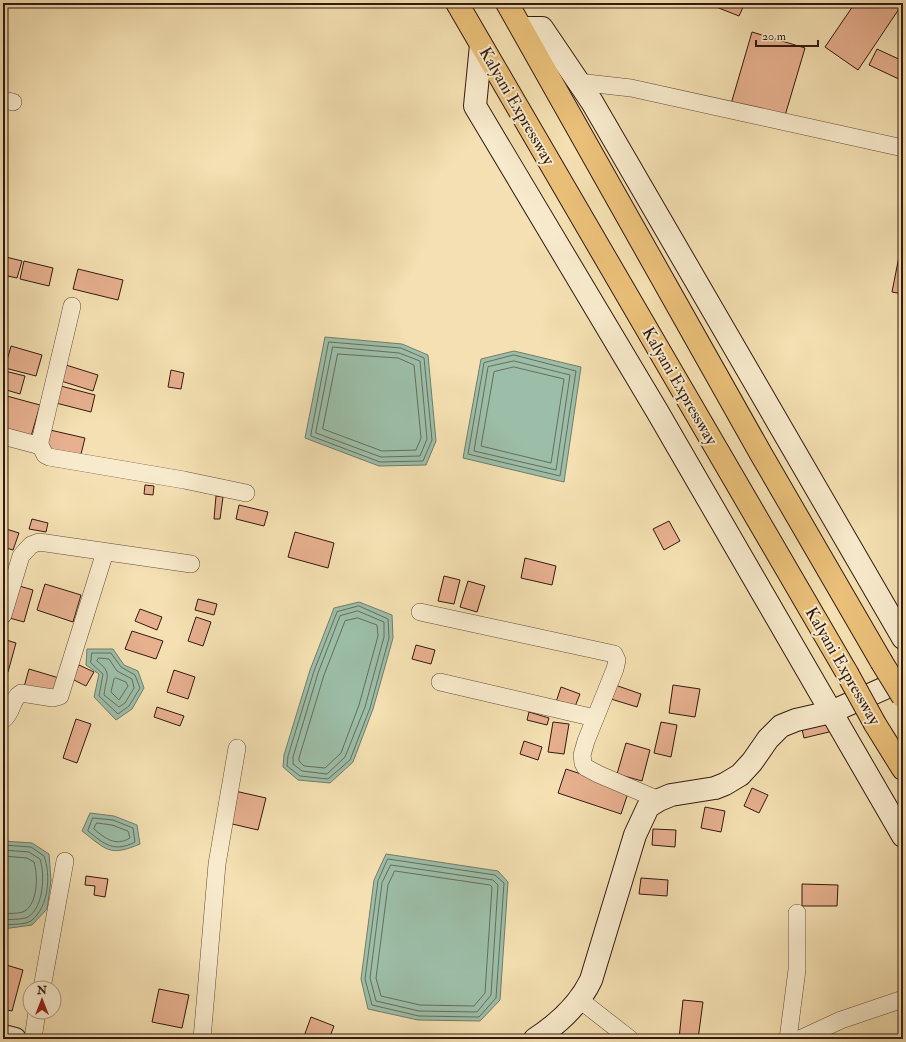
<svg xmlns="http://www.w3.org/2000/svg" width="906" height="1042" font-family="'IM FELL Double Pica',serif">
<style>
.water{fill:#9cbea8;stroke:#727c6b}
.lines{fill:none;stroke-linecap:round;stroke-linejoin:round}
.shore{stroke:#686c5c;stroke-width:1}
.building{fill:#e7b08f;stroke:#33190f}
.street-casing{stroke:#634b38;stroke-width:18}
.secondary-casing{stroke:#33190f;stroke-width:24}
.highway-casing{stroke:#33190f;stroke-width:24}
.street{stroke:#f8ebcd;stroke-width:17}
.secondary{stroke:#f8ebcd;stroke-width:22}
.highway{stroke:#eac079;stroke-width:22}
.highway-bridge-casing{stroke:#33190f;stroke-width:24;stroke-linecap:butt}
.highway-bridge{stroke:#eac079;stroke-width:22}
.labels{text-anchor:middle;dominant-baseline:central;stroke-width:4;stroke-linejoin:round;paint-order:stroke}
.street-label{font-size:17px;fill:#33190f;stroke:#f8ebcd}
</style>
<rect width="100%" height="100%" fill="#f4e0b2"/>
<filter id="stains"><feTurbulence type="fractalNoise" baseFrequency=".005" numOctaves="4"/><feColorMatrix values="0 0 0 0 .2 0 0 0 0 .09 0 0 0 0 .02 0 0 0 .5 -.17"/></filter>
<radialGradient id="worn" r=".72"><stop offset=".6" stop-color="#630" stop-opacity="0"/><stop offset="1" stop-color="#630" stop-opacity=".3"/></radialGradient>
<g class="water">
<path d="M325,337L402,344L428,355L436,441L426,465L379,466L305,438Z"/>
<path d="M514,351L581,367L564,482L463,458L481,359Z"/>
<path d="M359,602L392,615L393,638L373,709L353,762L330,783L298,780L283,767L284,755L310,670L334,608Z"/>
<path d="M87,649H113L124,665L138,671L144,688L132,709L116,720L94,697L99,674L86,665Z"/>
<path d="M90,813L114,816L137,825L140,844C109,857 107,850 82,831Z"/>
<path d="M3,841L32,843L49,854L51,880L47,909L32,925L3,929Z"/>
<path d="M386,854L498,871L508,882L500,1000L480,1021L418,1020L368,1009L361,979L374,880Z"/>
</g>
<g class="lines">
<g class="shore">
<path d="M329,342L401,348L424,358L432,440L423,461L380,462L311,436Z"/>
<path d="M333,347L399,353L420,361L427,439L420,456L381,457L316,433Z"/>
<path d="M338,354L398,358L414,365L421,438L416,450L382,451L323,429Z"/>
<path d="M514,355L576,371L560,476L468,454L484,363Z"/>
<path d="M514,361L570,375L556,470L474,451L488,367Z"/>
<path d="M514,367L564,379L551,463L481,446L494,372Z"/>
<path d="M359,606L388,619L389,638L370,708L350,760L328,779L300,776L287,766L288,756L314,671L337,612Z"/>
<path d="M358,611L384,622V637L365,707L345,757L327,774L302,771L293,764V757L318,673L340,616Z"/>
<path d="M358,618L377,625L378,636L359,705L341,753L325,768L304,766L299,761V758L324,675L345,621Z"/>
<path d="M92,653H111L121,667L135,675L140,688L129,706L118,714L99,696L103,674L91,663Z"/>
<path d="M99,658L109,659L117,671L132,679L134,688L125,703L119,707L104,695C106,677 113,673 97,661Z"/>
<path d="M116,678L126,682L128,686L119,700L111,692L114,679Z"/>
<path d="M93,818L113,820L133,828L135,842C114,853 104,844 88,831Z"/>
<path d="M97,823L112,825L128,831L130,838C115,847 105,838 94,829Z"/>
<path d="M3,845L31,847L44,856C51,875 49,907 31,921C25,925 10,924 3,925"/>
<path d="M3,850L29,852L40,859C45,874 44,907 28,917C22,920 10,919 3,920"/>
<path d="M3,856L27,858L34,862C38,875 38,902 25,911C20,914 9,913 3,914"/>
<path d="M388,859L495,875L504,883L496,998L479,1017L419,1016L372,1005L365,979L378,881Z"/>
<path d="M391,865L493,880L498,885L491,995L477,1012L419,1011L376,1001L370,978L382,883Z"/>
<path d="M395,871L490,885L492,887L485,993L474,1006L420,1005L381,996L376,978L388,885Z"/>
</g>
</g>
<g class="building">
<path d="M706,3H745L739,16Z"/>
<path d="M855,3H903L858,70L825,47Z"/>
<path d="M752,32L805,48L784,119L731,104Z"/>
<path d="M877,49L903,61V81L869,65Z"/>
<path d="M903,236V294L892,292Z"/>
<path d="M6,257L22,261L17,278L3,275Z"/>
<path d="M24,261L53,268L49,286L20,279Z"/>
<path d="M78,269L123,280L118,300L73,289Z"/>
<path d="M11,346L42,355L36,376L5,368Z"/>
<path d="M66,365L98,375L93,391L61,381Z"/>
<path d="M171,370L184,373L181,389L168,387Z"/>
<path d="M5,371L25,376L20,394L3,389Z"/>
<path d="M57,385L95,395L91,412L52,402Z"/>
<path d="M3,395L40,405L30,440L3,432Z"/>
<path d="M50,430L85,438L80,458L46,450Z"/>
<path d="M145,485L154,486L153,495L144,494Z"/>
<path d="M216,496L223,497L220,519H214Z"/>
<path d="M239,505L268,512L264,526L236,519Z"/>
<path d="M32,519L48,523L46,532L29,529Z"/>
<path d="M669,521L680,541L664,550L653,529Z"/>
<path d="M3,528L19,533L13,550L3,547Z"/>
<path d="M295,532L334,543L328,568L288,557Z"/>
<path d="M525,558L556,566L552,585L521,578Z"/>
<path d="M444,576L460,580L454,604L438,601Z"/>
<path d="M468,581L485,586L477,612L460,607Z"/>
<path d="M45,584L81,595L73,622L37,610Z"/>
<path d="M16,585L33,590L24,622L6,617Z"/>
<path d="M198,599L217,604L214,615L195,610Z"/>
<path d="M140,609L162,617L157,630L135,621Z"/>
<path d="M196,617L211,622L203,646L188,641Z"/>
<path d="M132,631L163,641L156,659L125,649Z"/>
<path d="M3,639L16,643L8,672L3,670Z"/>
<path d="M416,645L435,650L431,664L412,659Z"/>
<path d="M79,665L94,672L86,686L72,679Z"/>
<path d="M29,669L59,678L53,696L24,687Z"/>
<path d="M174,670L195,677L188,699L167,692Z"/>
<path d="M615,685L641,694L637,707L611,699Z"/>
<path d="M673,685L700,689L695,717L669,713Z"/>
<path d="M561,687L580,694L574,709L556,702Z"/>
<path d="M157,707L184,716L180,726L154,717Z"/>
<path d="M529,712L549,718L547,725L527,720Z"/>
<path d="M76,719L91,724L77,763L63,758Z"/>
<path d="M830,719L833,731L804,738L801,725Z"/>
<path d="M553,722L569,724L564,754L548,752Z"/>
<path d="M661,722L677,725L671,757L654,753Z"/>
<path d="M524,741L542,747L538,760L520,754Z"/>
<path d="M626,743L650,750L642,781L617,774Z"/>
<path d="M566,769L629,790L621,814L558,793Z"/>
<path d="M752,788L768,795L759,813L744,806Z"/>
<path d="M235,791L266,798L258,830L228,823Z"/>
<path d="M705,807L725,811L721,832L701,828Z"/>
<path d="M653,829L676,830L675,847L652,845Z"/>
<path d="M86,876L108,879L105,897L94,895L95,886L85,885Z"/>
<path d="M641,878L668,880L667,896L639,894Z"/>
<path d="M802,884L838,885L837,906H802Z"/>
<path d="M3,964L23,970L12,1011L3,1009Z"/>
<path d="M159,989L189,995L182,1028L152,1022Z"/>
<path d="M683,1000L703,1002L698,1039H679Z"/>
<path d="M311,1017L334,1026L329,1039H303Z"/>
</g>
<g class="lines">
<g class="street-casing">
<g id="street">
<path d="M578,82L631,88L903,148"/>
<path d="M3,100L13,102"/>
<path d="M3,436L37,445L41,447L45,455L49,457L184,480L246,493"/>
<path d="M39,446L72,306"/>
<path d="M420,612L614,654L617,660L615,669L586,741L582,755L583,763L585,767L598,774L659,800"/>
<path d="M3,615L21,556L31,545L39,542L191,564"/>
<path d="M440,682L595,718"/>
<path d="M3,720C13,713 11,699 21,693L53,698L60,696L105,552"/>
<path d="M42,988L65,861"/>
<path d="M580,1000L630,1039"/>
<path d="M33,1039L37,1012"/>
<path d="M202,1039L217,864L237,748"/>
<path d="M788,1039L797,970V913"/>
<path d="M800,1039L841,1020L903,999"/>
</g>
</g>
<g class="secondary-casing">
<g id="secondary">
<path d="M522,28H542L592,102L903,638"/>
<path d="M481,45L475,106L657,411L903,836"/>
<path d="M3,1036L15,1039"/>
<path d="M535,1039C558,1024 579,1005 591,980L635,835L648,807L659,800L671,795L715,788L725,784L740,775L752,762L768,739L781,726L796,720L831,712L903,680"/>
</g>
</g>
<g class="highway-casing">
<g id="highway">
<path d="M457,3L847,673"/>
<path d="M507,3L761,454L881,661"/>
<path d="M875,724L903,769"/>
</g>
</g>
<use href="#street" class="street"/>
<use href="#secondary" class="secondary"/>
<use href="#highway" class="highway"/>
<g class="highway-bridge-casing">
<g id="highway-bridge">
<path d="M881,661L903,697"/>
<path d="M847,673L875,724"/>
</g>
</g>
<use href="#highway-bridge" class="highway-bridge"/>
</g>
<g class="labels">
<g class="street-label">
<text transform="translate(517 106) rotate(60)">Kalyani Expressway</text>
<text transform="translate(680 386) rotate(60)">Kalyani Expressway</text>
<text transform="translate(843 666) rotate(60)">Kalyani Expressway</text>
</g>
</g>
<rect width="906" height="1042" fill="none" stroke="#f4e0b2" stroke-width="16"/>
<rect x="4" y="4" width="898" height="1034" fill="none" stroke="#33190f" stroke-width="2"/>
<rect x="8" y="8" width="890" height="1026" fill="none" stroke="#33190f"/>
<g transform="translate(42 1000)"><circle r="19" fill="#f8ebcd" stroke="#a99781"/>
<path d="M0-3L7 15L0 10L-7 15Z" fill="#8f2418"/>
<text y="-6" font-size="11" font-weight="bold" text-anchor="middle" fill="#33190f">N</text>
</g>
<path d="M756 40v6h62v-6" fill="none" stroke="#33190f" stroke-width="2"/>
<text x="762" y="40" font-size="12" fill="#33190f" stroke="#f8ebcd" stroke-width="3" paint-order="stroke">20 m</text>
<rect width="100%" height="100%" filter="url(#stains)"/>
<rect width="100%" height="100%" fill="url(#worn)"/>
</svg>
